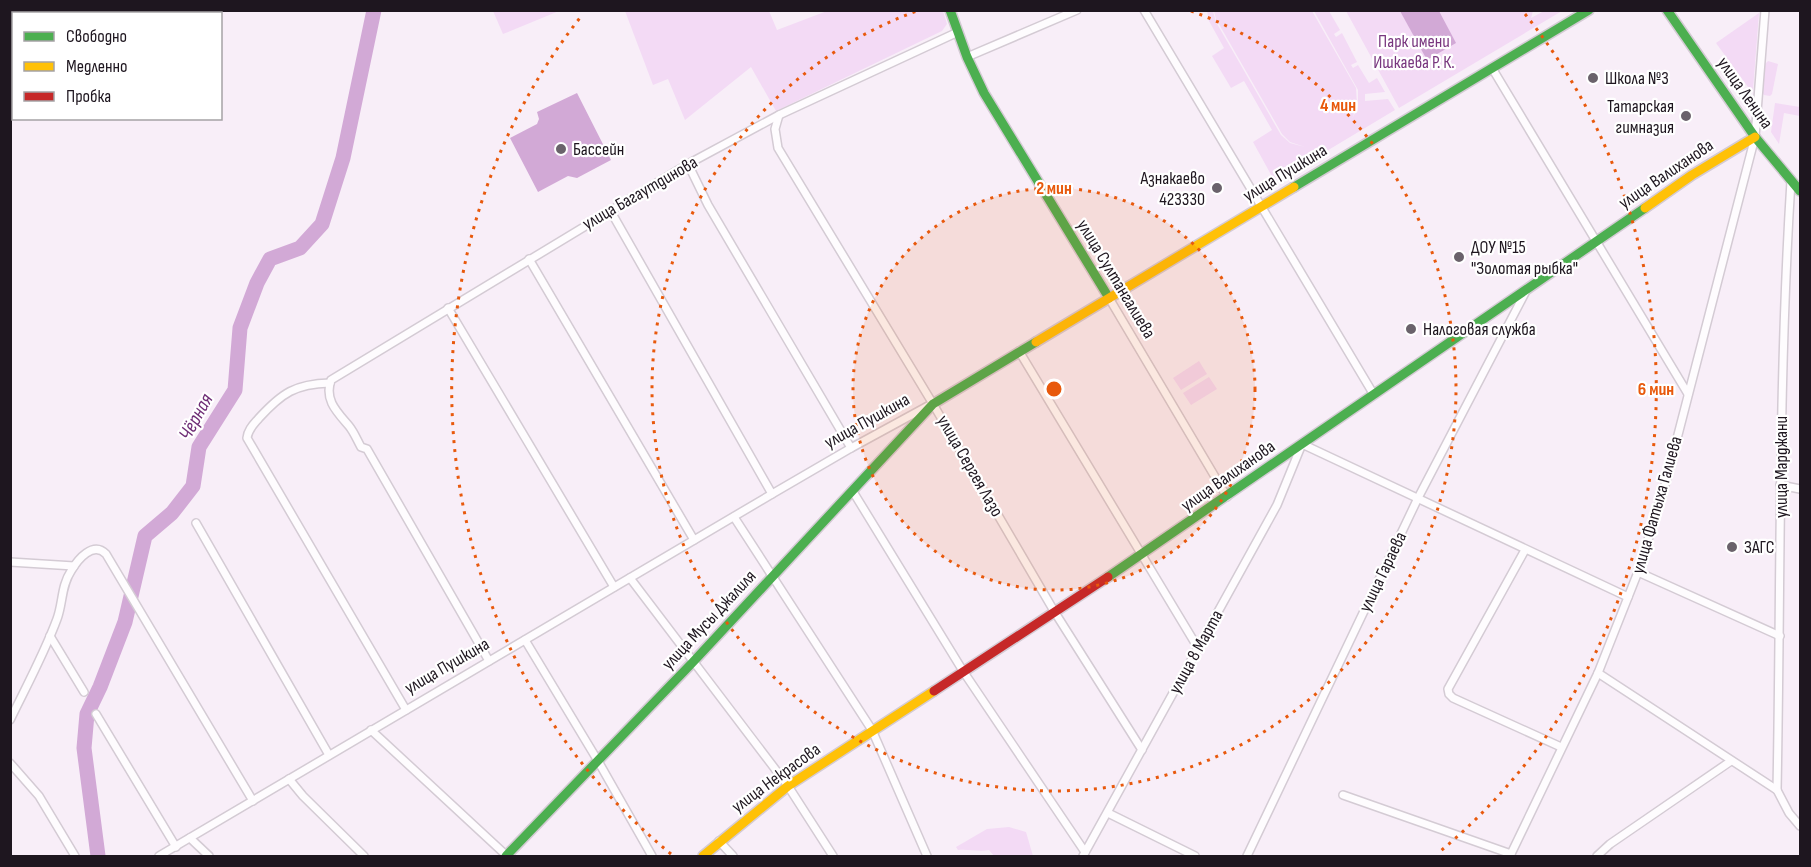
<svg xmlns="http://www.w3.org/2000/svg" width="1811" height="867" font-family="'Sofia Sans Condensed',sans-serif">
<style>
.green{fill:#f3daf5}
.water{fill:#d2a9d6}
.lines{fill:none;stroke-linecap:round;stroke-linejoin:round}
.river{stroke:#d2a9d6;stroke-width:15}
.street-casing{stroke:#d4cbd4;stroke-width:10}
.fast-casing{stroke:#d4cbd4;stroke-width:12}
.slow-casing{stroke:#d4cbd4;stroke-width:12}
.jam-casing{stroke:#d4cbd4;stroke-width:12}
.street{stroke:#fefcfe;stroke-width:7}
.fast{stroke:#4caf50;stroke-width:9}
.slow{stroke:#ffc107;stroke-width:9}
.jam{stroke:#c62828;stroke-width:9}
.ring{fill:none;stroke:#e8590c;stroke-width:3;stroke-dasharray:3 6}
.poi-dot{fill:#6a626b;stroke:#fff;stroke-width:2}
.labels{text-anchor:middle;dominant-baseline:central;stroke-width:4.5;stroke-linejoin:round;paint-order:stroke}
.park-label{font-size:18px;fill:#79377f;stroke:#fff}
.poi-label{font-size:18px;fill:#1e161f;stroke:#fff;text-anchor:start}
.street-label{font-size:18px;fill:#1e161f;stroke:#fff}
.water-label{font-size:20px;font-style:italic;fill:#6f2e76;stroke:#fff}
.centre{fill:#e8590c;stroke:#fff;stroke-width:3}
.ring-label{font-size:18px;text-anchor:middle;font-weight:bold;fill:#e8590c;stroke:#fff;stroke-width:4.5;stroke-linejoin:round;paint-order:stroke}
</style>
<rect width="100%" height="100%" fill="#f8eef8"/>
<g class="green">
<path d="M493,11H559L503,34Z"/>
<path d="M827,11H943L947,24L942,31L776,111L751,67L685,120L668,79L653,85L625,11H769L777,30Z"/>
<path d="M1207,11H1213L1216,22L1281,135L1290,143L1305,147L1290,142L1282,134L1216,19L1214,11H1312L1356,88L1357,106L1352,119L1358,107V90L1314,11H1329L1340,30L1334,34L1336,37L1342,33L1357,62L1351,65L1353,68L1358,65L1369,83L1377,78L1385,92L1365,94V101L1388,99L1395,110L1275,182L1253,142L1272,130L1244,81L1231,88L1212,56L1224,48L1209,21Z"/>
<path d="M1346,11H1533L1531,18L1544,11H1562L1399,108Z"/>
<path d="M1759,13L1753,90L1751,91L1716,43Z"/>
<path d="M1768,61L1778,64L1772,94L1770,96L1764,95L1762,93L1764,65Z"/>
<path d="M1775,103L1800,107V116L1784,113L1779,144L1771,132Z"/>
<path d="M1199,361L1207,374L1181,390L1173,378Z"/>
<path d="M1209,377L1217,389L1191,405L1183,393Z"/>
<path d="M1009,827L1026,832L1033,856H994L989,850C979,852 970,849 958,850L956,847L987,829Z"/>
</g>
<g class="water">
<path d="M1400,11H1439L1456,43L1427,60Z"/>
<path d="M577,93L611,160L577,178L568,176L538,192L510,138L537,124L539,119L537,112Z"/>
</g>
<g class="lines">
<path class="river" d="M98,856L84,748L87,714L100,687L125,622L145,536L172,513L193,486L199,447L235,390L240,328L257,283L270,259L300,248L322,224L343,158L374,10"/>
<g class="street-casing">
<g id="street">
<path d="M1144,10L1374,395"/>
<path d="M967,57L1077,10"/>
<path d="M1492,68L1688,394"/>
<path d="M779,115L775,129L778,148L933,404L1054,611L1142,750"/>
<path d="M688,164L708,205L851,448"/>
<path d="M610,210L772,494"/>
<path d="M529,259L694,540"/>
<path d="M1109,298L1227,497"/>
<path d="M448,308L614,587"/>
<path d="M1019,351L1198,648"/>
<path d="M330,383C295,384 282,393 259,418C254,424 248,429 247,438L406,710"/>
<path d="M1780,485L1800,489"/>
<path d="M852,490L963,671L1085,852"/>
<path d="M734,517L872,730L927,856"/>
<path d="M196,523L329,755"/>
<path d="M1525,550L1448,689L1449,694L1453,698L1561,747"/>
<path d="M10,562L74,566"/>
<path d="M1638,572L1780,636"/>
<path d="M630,578L788,786L833,856"/>
<path d="M50,636L84,692"/>
<path d="M525,640L598,761L652,856"/>
<path d="M489,661L367,449L361,447C357,440 354,432 349,426C337,412 324,400 331,380L688,164L779,115L958,32"/>
<path d="M1598,673L1777,790L1789,813L1800,826"/>
<path d="M96,714L176,847"/>
<path d="M10,720C26,687 44,654 57,619C63,603 61,586 71,571C78,559 93,541 106,554L253,801"/>
<path d="M371,730L507,856"/>
<path d="M10,763L39,796L75,856"/>
<path d="M289,779L303,796L364,856"/>
<path d="M1777,790C1781,587 1778,384 1791,181"/>
<path d="M1343,795L1511,854"/>
<path d="M1108,813L1195,856"/>
<path d="M190,838L209,856"/>
<path d="M719,841L733,856"/>
<path d="M159,856L772,494L851,448L928,406"/>
<path d="M1083,856L1277,505L1302,444L1628,597"/>
<path d="M1247,856L1418,498L1526,291"/>
<path d="M1510,856L1598,673L1638,572L1665,485L1755,137L1765,10"/>
<path d="M1597,856L1610,844L1731,761"/>
</g>
</g>
<g class="fast-casing">
<g id="fast">
<path d="M950,10L967,57L984,93L1109,298"/>
<path d="M1667,10L1755,137L1800,191"/>
<path d="M1294,187L1589,10"/>
<path d="M1108,577L1645,208"/>
<path d="M506,856L693,662L933,404L1036,342"/>
</g>
</g>
<g class="slow-casing">
<g id="slow">
<path d="M1645,208L1692,175L1755,137"/>
<path d="M1036,342L1294,187"/>
<path d="M703,856L788,786L934,691"/>
</g>
</g>
<g class="jam-casing">
<path id="jam" d="M934,691L1108,577"/>
</g>
<use href="#street" class="street"/>
<use href="#fast" class="fast"/>
<use href="#slow" class="slow"/>
<use href="#jam" class="jam"/>
</g>
<circle cx="1054" cy="389" r="201" fill="#e8590c" fill-opacity=".12"/>
<g class="ring">
<circle cx="1054" cy="389" r="201"/>
<path d="M1191 11A402 402 0 1 1 917 11"/>
<path d="M671 854A602 602 0 0 1 583 14M1525 14A602 602 0 0 1 1437 854"/>
</g>
<g class="poi-dot">
<circle cx="1593" cy="78" r="6"/>
<circle cx="1686" cy="116" r="6"/>
<circle cx="561" cy="149" r="6"/>
<circle cx="1217" cy="188" r="6"/>
<circle cx="1459" cy="257" r="6"/>
<circle cx="1411" cy="329" r="6"/>
<circle cx="1732" cy="547" r="6"/>
</g>
<g class="labels">
<g class="park-label">
<text x="1414" y="41">Парк имени<tspan x="1414" dy="21">Ишкаева Р. К.</tspan></text>
</g>
<g class="poi-label">
<text x="1605" y="78">Школа №3</text>
<text x="1674" y="106" text-anchor="end">Татарская<tspan x="1674" dy="21">гимназия</tspan></text>
<text x="573" y="149">Бассейн</text>
<text x="1205" y="178" text-anchor="end">Азнакаево<tspan x="1205" dy="21">423330</tspan></text>
<text x="1471" y="247">ДОУ №15<tspan x="1471" dy="21">"Золотая рыбка"</tspan></text>
<text x="1423" y="329">Налоговая служба</text>
<text x="1744" y="547">ЗАГС</text>
</g>
<g class="street-label">
<text transform="translate(1745 93) rotate(55)">улица Ленина</text>
<text transform="translate(1285 173) rotate(-31)">улица Пушкина</text>
<text transform="translate(1666 174) rotate(-34)">улица Валиханова</text>
<text transform="translate(640 193) rotate(-30)">улица Багаутдинова</text>
<text transform="translate(1116 279) rotate(59)">улица Султангалиева</text>
<text transform="translate(867 421) rotate(-29)">улица Пушкина</text>
<text transform="translate(970 466) rotate(60)">улица Сергея Лазо</text>
<text transform="translate(1781 467) rotate(-90)">улица Марджани</text>
<text transform="translate(1228 476) rotate(-35)">улица Валиханова</text>
<text transform="translate(1657 505) rotate(-74)">улица Фатыха Галиева</text>
<text transform="translate(1383 572) rotate(-64)">улица Гараева</text>
<text transform="translate(709 620) rotate(-47)">улица Мусы Джалиля</text>
<text transform="translate(1196 652) rotate(-61)">улица 8 Марта</text>
<text transform="translate(447 666) rotate(-30)">улица Пушкина</text>
<text transform="translate(776 778) rotate(-36)">улица Некрасова</text>
</g>
<g class="water-label">
<text transform="translate(196 417) rotate(-61)">Чёрная</text>
</g>
</g>
<circle cx="1054" cy="389" r="9" class="centre"/>
<g class="ring-label">
<text x="1338" y="111">4 мин</text>
<text x="1054" y="194">2 мин</text>
<text x="1656" y="395">6 мин</text>
</g>
<rect width="1811" height="867" fill="none" stroke="#1e161f" stroke-width="24"/>
<rect x="12" y="12" width="210" height="108" fill="#ffffff" stroke="#a5a2a5" stroke-width="1.5"/>
<rect x="24" y="32" width="30" height="9" fill="#4caf50" stroke="#a5a2a5" stroke-width="1.5"/>
<text x="66" y="42" font-size="18" fill="#1e161f">Свободно</text>
<rect x="24" y="62" width="30" height="9" fill="#ffc107" stroke="#a5a2a5" stroke-width="1.5"/>
<text x="66" y="72" font-size="18" fill="#1e161f">Медленно</text>
<rect x="24" y="92" width="30" height="9" fill="#c62828" stroke="#a5a2a5" stroke-width="1.5"/>
<text x="66" y="102" font-size="18" fill="#1e161f">Пробка</text>
</svg>
